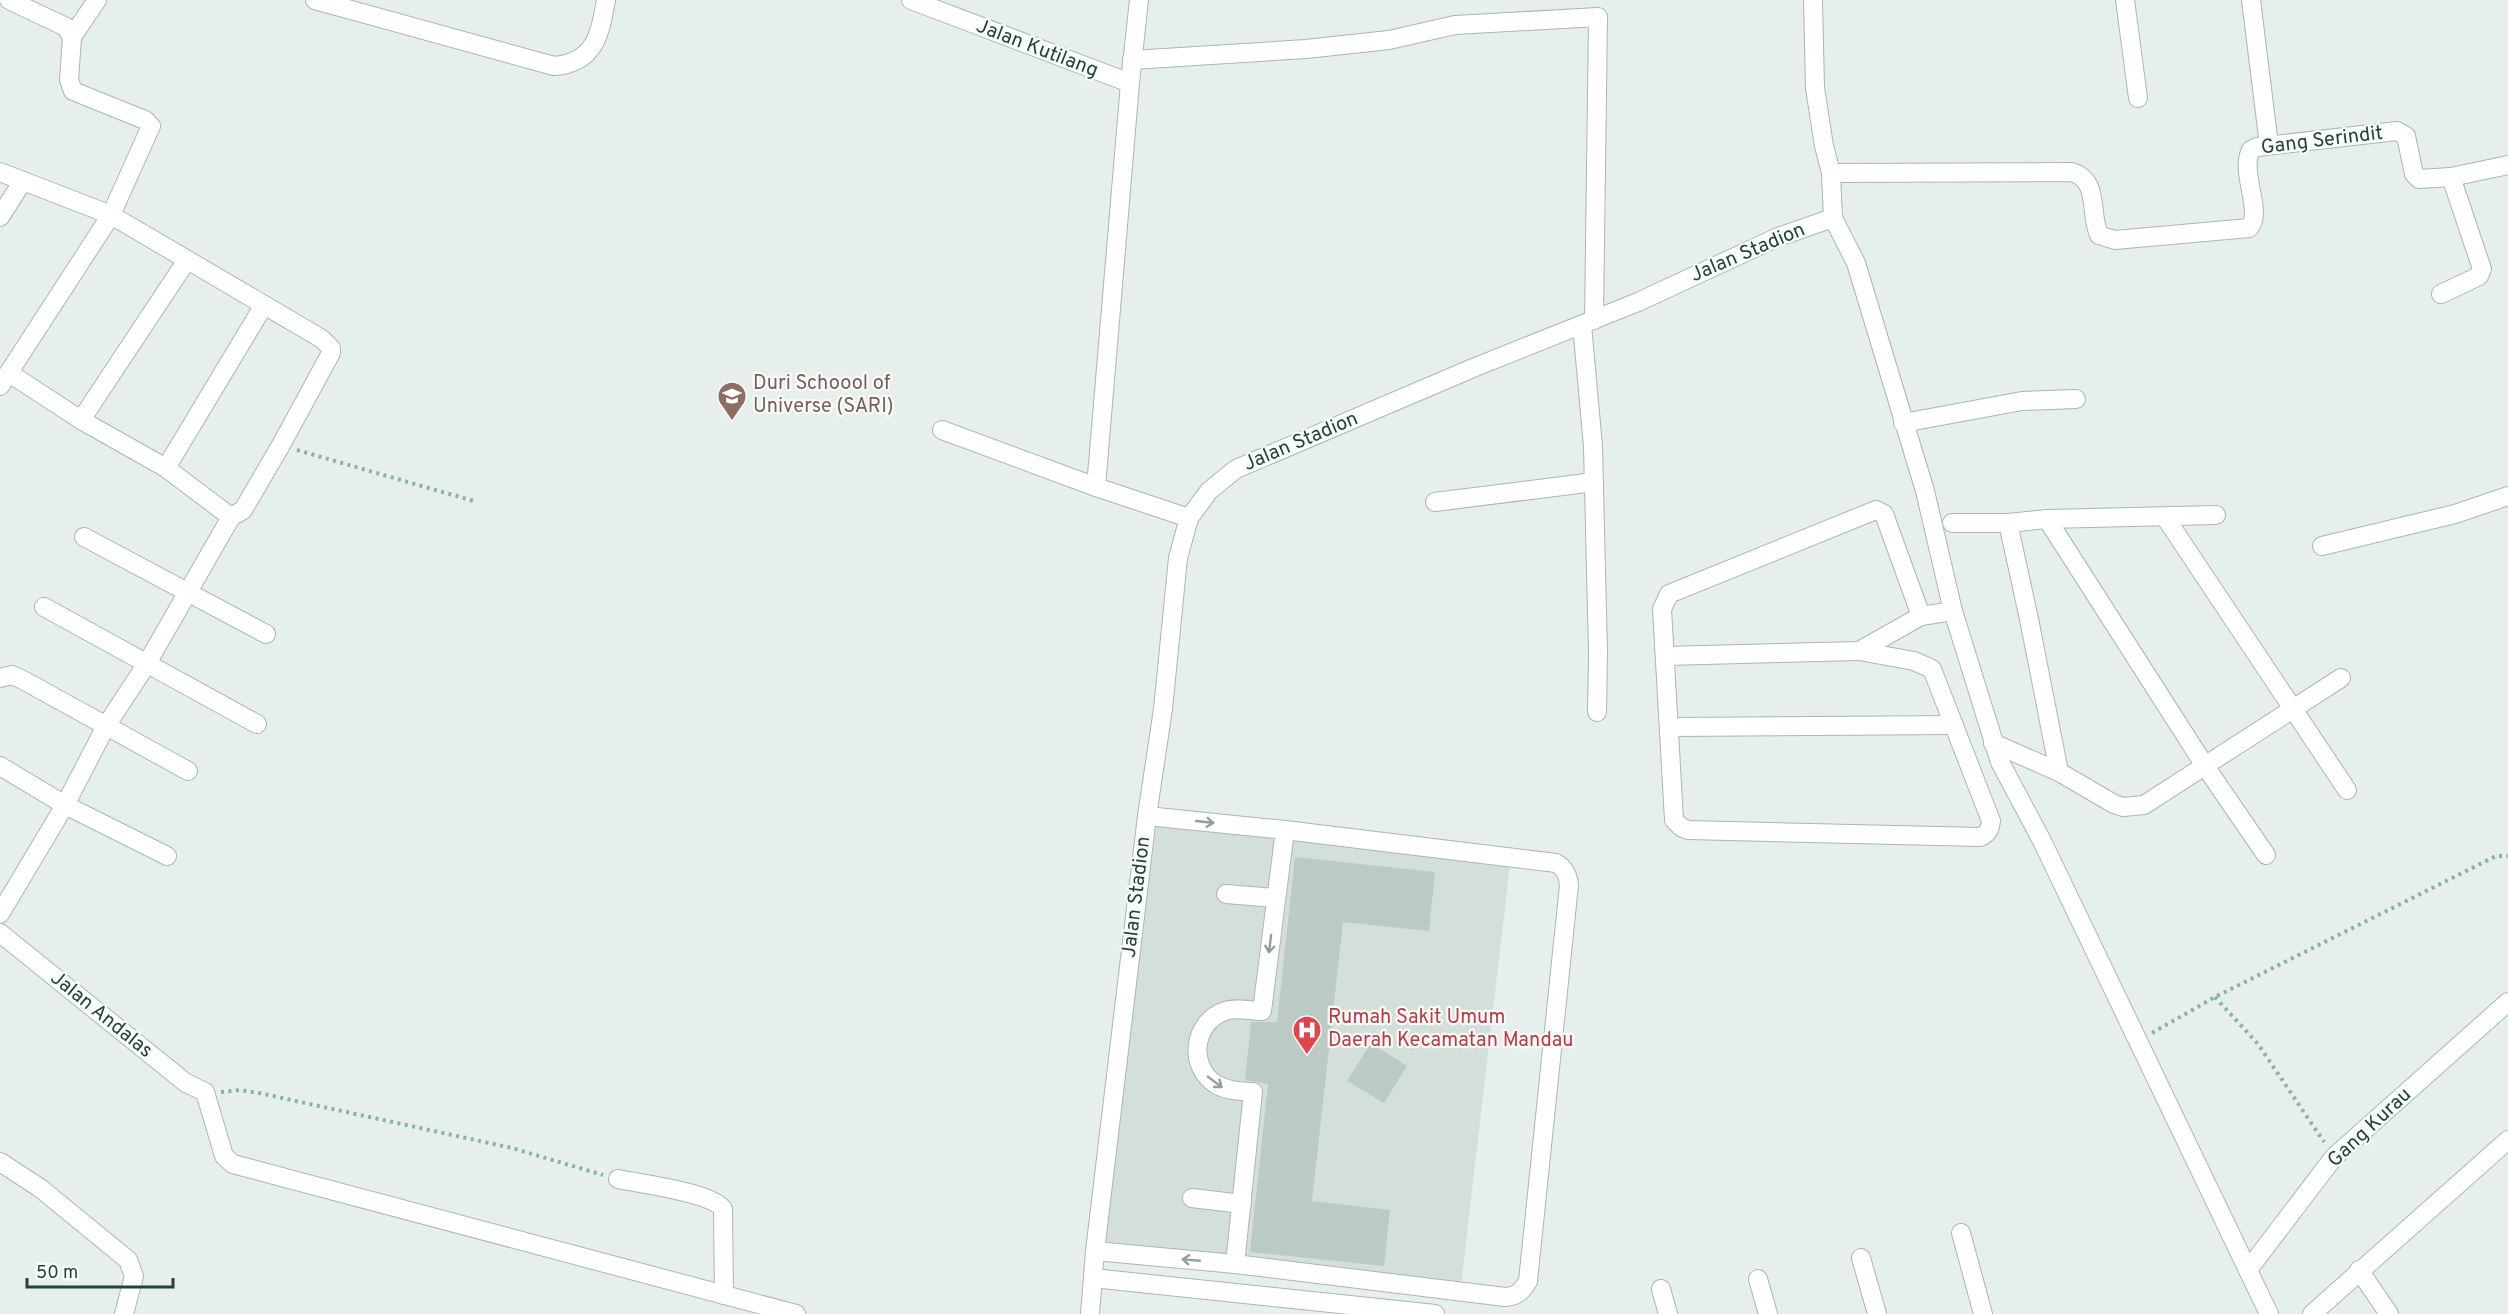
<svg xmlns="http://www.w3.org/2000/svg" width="2508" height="1314" font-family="Overpass,sans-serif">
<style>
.built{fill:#d4dfda}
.building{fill:#bbcac4}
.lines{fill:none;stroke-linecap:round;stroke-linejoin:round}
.minor-casing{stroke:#a8b8b2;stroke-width:20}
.path{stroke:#86b3a5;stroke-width:4;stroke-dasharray:3 4.5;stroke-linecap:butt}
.minor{stroke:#fff;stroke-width:18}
.oneway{stroke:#92a09c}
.labels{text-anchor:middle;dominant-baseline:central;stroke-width:4.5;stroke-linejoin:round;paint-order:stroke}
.street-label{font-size:20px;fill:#24423a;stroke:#f7fbf9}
.education-label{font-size:20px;fill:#785e54;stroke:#f7fbf9;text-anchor:start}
.health-label{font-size:20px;fill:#be3a42;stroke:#f7fbf9;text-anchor:start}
</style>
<rect width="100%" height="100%" fill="#e6efeb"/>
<path class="built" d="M1153,824L1510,864L1461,1285L1104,1245Z"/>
<g class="building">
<path d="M1295,857L1435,872L1429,931L1343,922L1312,1201L1390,1210L1384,1266L1250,1252L1268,1084L1245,1080L1251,1022H1277Z"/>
<path d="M1371,1043L1407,1066L1384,1103L1347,1081Z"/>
</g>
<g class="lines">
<g class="minor-casing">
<g id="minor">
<path d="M9,0L66,27L72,37L69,80L73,91L145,120L151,126L111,215L322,339L331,348V353L281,445L243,510L231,517L166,468L81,420L9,373"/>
<path d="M315,0L554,66C595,63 600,34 606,0"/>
<path d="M911,0L1130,83"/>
<path d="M2125,0L2138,98"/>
<path d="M2251,0L2269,145"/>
<path d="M72,37L97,0"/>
<path d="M1132,60L1306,49L1389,40L1455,25L1598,17L1594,320"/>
<path d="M0,172L111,215L0,386"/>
<path d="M1831,173L2072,172C2100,181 2089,212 2099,235L2115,240L2249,228C2264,212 2239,172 2251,150L2257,147L2397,131L2406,136L2414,174L2419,179L2451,177L2508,165"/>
<path d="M0,217L23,181"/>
<path d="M1833,218L1856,263L1925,491L1953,611L2000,762L2042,841L2269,1314"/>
<path d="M2441,294L2479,276L2482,269L2451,177"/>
<path d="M1582,325L1593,446L1598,653L1597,712"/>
<path d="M81,420L187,260"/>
<path d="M1903,423L2022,401L2076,399"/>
<path d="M942,430L1096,487L1189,518"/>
<path d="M166,468L264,305"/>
<path d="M1096,487L1130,83L1139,0"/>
<path d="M1435,502L1594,482"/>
<path d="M2165,517L2347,790"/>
<path d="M2047,519L2205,766L2266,855"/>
<path d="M1952,523H2008"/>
<path d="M84,537L266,634"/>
<path d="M2322,546L2455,514L2508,496"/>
<path d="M44,607L257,724"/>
<path d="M1859,651L1914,661L1932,669L1991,821C1990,829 1988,834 1980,837L1688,830L1681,827L1674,820L1662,609L1669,594L1876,510L1884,514L1921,616"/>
<path d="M1666,656L1859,651L1921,616L1953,611"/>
<path d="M0,678L12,675L23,680L188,771"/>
<path d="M1670,727L1954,725"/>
<path d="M1993,743L2059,772L2114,804L2123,807L2144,805L2341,678"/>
<path d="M0,766L65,805L167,856"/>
<path d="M2059,772L2029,619L2008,523L2047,519L2216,515"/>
<path d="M1226,894L1276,898"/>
<path d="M0,914L65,805L106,726L146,665L231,517"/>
<path d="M0,933L186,1083L205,1092L224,1156L233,1164L796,1314"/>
<path d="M0,1162L40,1188L128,1260L134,1276L124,1314"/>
<path d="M618,1179C641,1184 711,1192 723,1209L724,1295"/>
<path d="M1192,1198L1242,1204"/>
<path d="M1961,1233L1983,1314"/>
<path d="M1095,1251L1235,1264L1253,1092C1240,1091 1228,1091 1217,1085C1187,1067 1193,1022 1225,1011C1236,1007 1251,1011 1262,1011L1285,830L1147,816"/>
<path d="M1861,1258L1877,1314"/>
<path d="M1235,1264L1505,1297C1518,1296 1522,1291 1528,1281L1569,885C1568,875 1565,868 1556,863L1285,830"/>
<path d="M2248,1270L2334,1157L2508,1002"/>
<path d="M2359,1270L2389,1314"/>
<path d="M1093,1278L1435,1314"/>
<path d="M1758,1279L1768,1314"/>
<path d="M1661,1289L1668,1314"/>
<path d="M1090,1314L1095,1251L1147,816L1163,709L1178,558L1189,518L1209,491L1236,469L1473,368L1638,302L1778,237L1833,218L1831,173L1824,146L1815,88L1813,0"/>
<path d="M2312,1314L2508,1140"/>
</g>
</g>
<g class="path">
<path d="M297,450L477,502"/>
<path d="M2215,997L2258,1044L2324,1142"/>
<path d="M2152,1033L2215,997L2496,856H2508"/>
<path d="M221,1092L240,1090L259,1093L512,1148L603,1175"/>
</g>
<use href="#minor" class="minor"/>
</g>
<defs><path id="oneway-shaft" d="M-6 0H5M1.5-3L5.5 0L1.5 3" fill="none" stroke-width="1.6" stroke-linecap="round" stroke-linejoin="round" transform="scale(1.5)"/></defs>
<g class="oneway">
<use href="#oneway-shaft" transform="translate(1205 822) rotate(6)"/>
<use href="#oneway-shaft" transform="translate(1270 944) rotate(97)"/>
<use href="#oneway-shaft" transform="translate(1215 1082) rotate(37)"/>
<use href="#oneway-shaft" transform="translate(1191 1260) rotate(-175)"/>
</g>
<defs>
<g id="school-pin" transform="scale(1.5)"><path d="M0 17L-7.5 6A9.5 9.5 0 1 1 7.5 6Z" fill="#8d6e63" stroke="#f7fbf9"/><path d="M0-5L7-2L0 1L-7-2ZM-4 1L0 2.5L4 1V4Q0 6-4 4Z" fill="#fff"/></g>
<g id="hospital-pin" transform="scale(1.5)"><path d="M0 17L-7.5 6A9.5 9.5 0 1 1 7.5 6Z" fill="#e0444e" stroke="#f7fbf9"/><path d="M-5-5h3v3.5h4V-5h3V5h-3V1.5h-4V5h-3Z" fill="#fff"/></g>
</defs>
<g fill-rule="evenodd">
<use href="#school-pin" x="732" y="396"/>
<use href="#hospital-pin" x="1307" y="1030"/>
</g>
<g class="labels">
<g class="street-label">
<text transform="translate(1037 49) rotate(21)">Jalan Kutilang</text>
<text transform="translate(2322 141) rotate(-7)">Gang Serindit</text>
<text transform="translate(1748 253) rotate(-23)">Jalan Stadion</text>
<text transform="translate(1301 442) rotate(-23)">Jalan Stadion</text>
<text transform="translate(1137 897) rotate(-83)">Jalan Stadion</text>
<text transform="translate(101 1015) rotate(39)">Jalan Andalas</text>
<text transform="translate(2370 1128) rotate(-43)">Gang Kurau</text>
</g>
<g class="education-label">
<text x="753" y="384">Duri Schoool of<tspan x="753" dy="23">Universe (SARI)</tspan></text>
</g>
<g class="health-label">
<text x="1328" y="1018">Rumah Sakit Umum<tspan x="1328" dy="23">Daerah Kecamatan Mandau</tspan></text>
</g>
</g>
<path d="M27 1278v9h146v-9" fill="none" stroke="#24423a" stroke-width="3"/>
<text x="36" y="1278" font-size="18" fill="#24423a" stroke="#f7fbf9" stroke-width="4.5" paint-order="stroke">50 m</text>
</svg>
